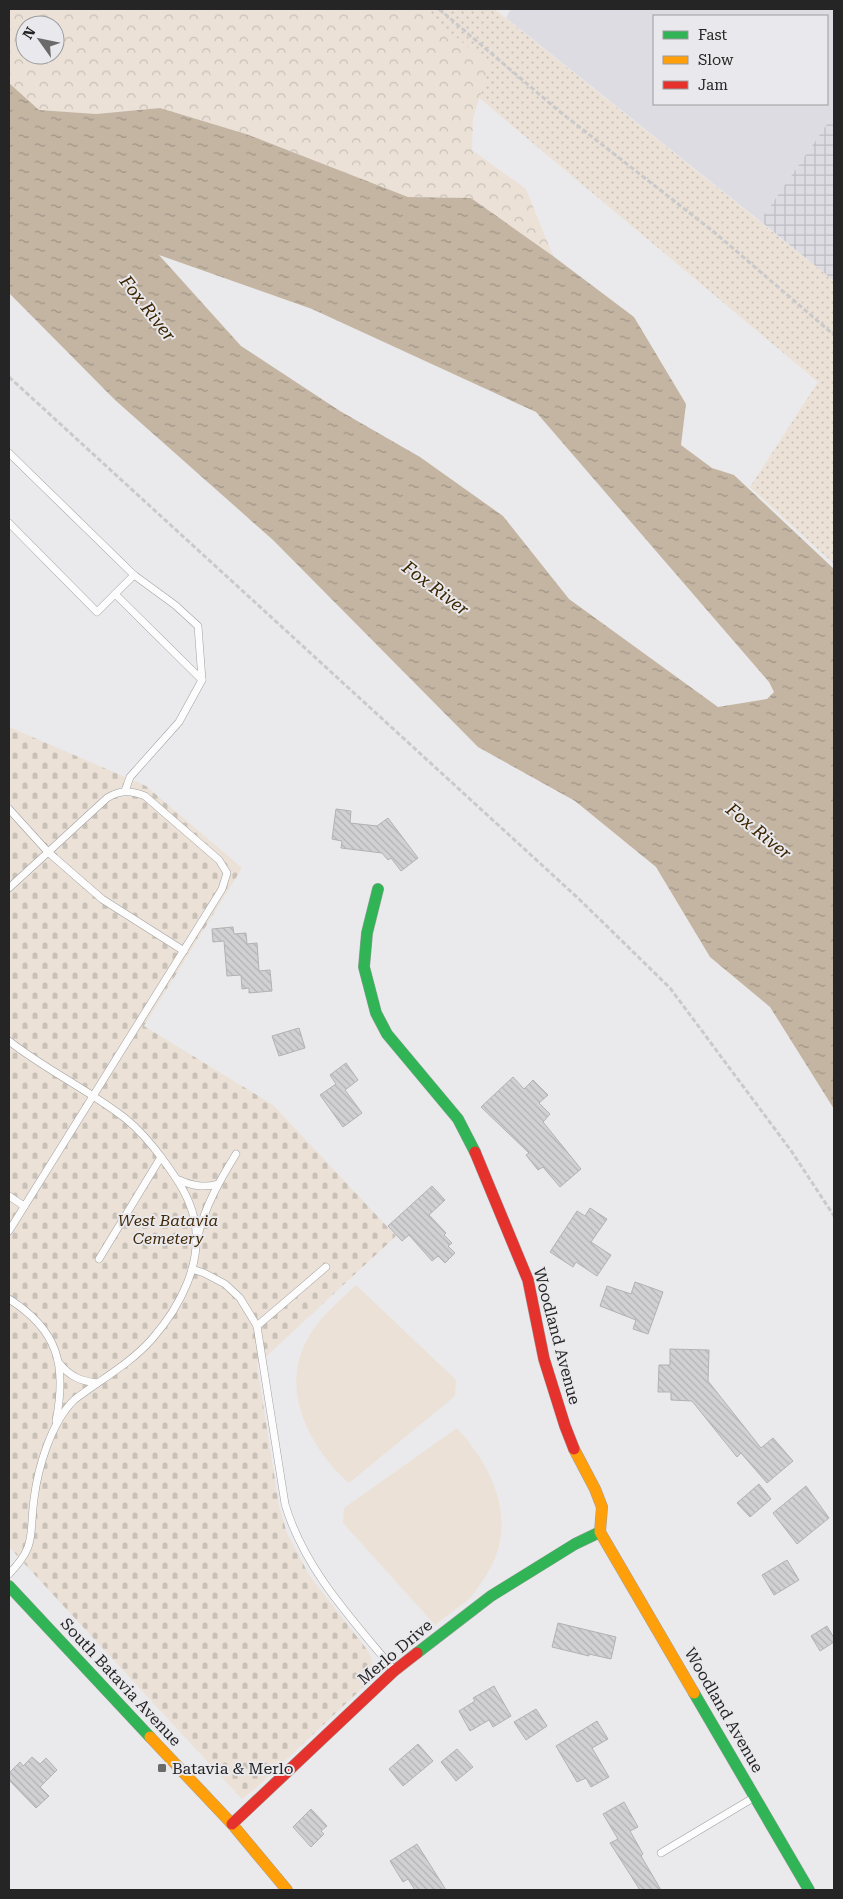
<svg xmlns="http://www.w3.org/2000/svg" width="843" height="1899" font-family="'Roboto Serif',serif">
<style>
.built{fill:#dedce3;fill-rule:evenodd}
.industrial{fill:url(#industrial-grid)}
.grass{fill:url(#grass-dots)}
.forest{fill:url(#forest-crowns);fill-rule:evenodd}
.cemetery{fill:url(#cemetery-stones)}
.pitch{fill:#ebe1d6}
.water{fill:url(#water-ripples);fill-rule:evenodd}
.building{fill:url(#building-back-hatch);stroke:#b2b1b3}
.lines{fill:none;stroke-linecap:round;stroke-linejoin:round}
.lane-casing{stroke:#a0a0a2;stroke-width:8}
.fast-casing{stroke:#a0a0a2;stroke-width:12}
.slow-casing{stroke:#a0a0a2;stroke-width:12}
.jam-casing{stroke:#a0a0a2;stroke-width:12}
.path{stroke:#cacacc;stroke-width:3;stroke-dasharray:5 2.5;stroke-linecap:butt}
.lane{stroke:#fcfcfc;stroke-width:7}
.fast{stroke:#30b455;stroke-width:11}
.slow{stroke:#ff9f0a;stroke-width:11}
.jam{stroke:#e5322d;stroke-width:11}
.poi-dot{fill:#6a6a6b;stroke:#e9e9ed;stroke-width:2}
.labels{text-anchor:middle;dominant-baseline:central;stroke-width:4;stroke-linejoin:round;paint-order:stroke}
.park-label{font-size:16px;font-style:italic;fill:#432a07;stroke:#e9e9ed}
.street-label{font-size:16px;fill:#252526;stroke:#e9e9ed}
.poi-label{font-size:16px;fill:#252526;stroke:#e9e9ed;text-anchor:start}
.water-label{font-size:18px;font-style:italic;fill:#3c2401;stroke:#e9e9ed}
</style>
<defs>
<pattern id="industrial-grid" width="8" height="8" patternUnits="userSpaceOnUse" patternTransform="scale(1.25)"><rect width="8" height="8" fill="#dedce3"/><path d="M0 4h8M4 0v8" fill="none" stroke="#bebdc3"/></pattern>
<pattern id="grass-dots" width="8" height="8" patternUnits="userSpaceOnUse" patternTransform="scale(1.25)"><rect width="8" height="8" fill="#ebe1d6"/><path d="M2 2h.1M6 6h.1" fill="none" stroke="#c9c1b8" stroke-width="1.8" stroke-linecap="round"/></pattern>
<pattern id="forest-crowns" width="20" height="18" patternUnits="userSpaceOnUse" patternTransform="scale(1.25)"><rect width="20" height="18" fill="#ebe1d6"/><path d="M2 6a3 3 0 1 1 6 0M12 15a3 3 0 1 1 6 0" fill="none" stroke="#c9c1b8"/></pattern>
<pattern id="cemetery-stones" width="16" height="16" patternUnits="userSpaceOnUse" patternTransform="scale(1.25)"><rect width="16" height="16" fill="#ebe1d6"/><path d="M2 7V4a2 2 0 0 1 4 0v3zM10 15v-3a2 2 0 0 1 4 0v3z" fill="#c9c1b8"/></pattern>
<pattern id="water-ripples" width="26" height="14" patternUnits="userSpaceOnUse" patternTransform="scale(1.25)"><rect width="26" height="14" fill="#c4b5a3"/><path d="M2 4q2-2 4 0t4 0M15 11q2-2 4 0t4 0" fill="none" stroke="#9f9385"/></pattern>
<pattern id="building-back-hatch" width="6" height="6" patternUnits="userSpaceOnUse" patternTransform="scale(1.25)"><rect width="6" height="6" fill="#d1d0d2"/><path d="M-1 5l2 2M0 0l6 6M5-1l2 2" fill="none" stroke="#b3b2b4"/></pattern>
</defs>
<rect width="100%" height="100%" fill="#eaeaec"/>
<path class="built" d="M511,9H834V114L760,221L506,18ZM654,16H827V104H654Z"/>
<path class="industrial" d="M834,114V281L760,221Z"/>
<path class="grass" d="M373,9H494L834,281V564L750,487L818,382Z"/>
<path class="forest" d="M9,9H422L490,65L473,118L472,150L526,189L553,256L471,198L408,197L246,134L160,108L96,114L39,110L9,83ZM25,25H55V55H25Z"/>
<path class="cemetery" d="M9,727L146,786L242,868L144,1026L273,1105L396,1236L257,1365L279,1506L287,1533L309,1575L368,1651C373,1661 375,1668 372,1679L256,1788L242,1799L9,1547Z"/>
<g class="pitch">
<path d="M356,1285L456,1380L455,1396L349,1483C311,1449 280,1392 306,1342C317,1319 337,1303 356,1285Z"/>
<path d="M457,1428C498,1473 521,1531 480,1584C477,1589 473,1595 469,1599C458,1608 446,1616 435,1625L343,1523L344,1508Z"/>
</g>
<path class="water" d="M9,83L39,110L96,114L160,108L246,134L408,197L471,198L553,256L634,317L686,404L681,445L712,468L734,475L834,569V1109L770,1007L710,957L656,867L575,801L478,747L273,540L115,400L9,293ZM159,255L312,309L536,412L769,682L774,692L767,699L718,707L569,599L503,516L420,457L340,411L241,346Z"/>
<g class="building">
<path d="M336,809L351,811L350,823L377,826L388,818L418,858L401,871L391,858L388,860L382,853L341,848L342,841L332,839Z"/>
<path d="M233,927L234,934L246,933L247,944L257,943L259,971L270,970L272,991L249,993V988L242,989L241,975L227,976L224,941L213,942L212,929Z"/>
<path d="M299,1028L305,1048L279,1056L272,1036Z"/>
<path d="M346,1063L358,1080L345,1090L362,1113L343,1127L320,1095L336,1084L330,1075Z"/>
<path d="M513,1077L524,1089L533,1080L548,1095L539,1103L550,1114L543,1122L581,1169L560,1187L543,1167L538,1170L526,1155L529,1153L481,1107Z"/>
<path d="M432,1186L445,1200L429,1215L446,1233L444,1235L452,1243L448,1246L455,1253L445,1263L438,1256L432,1261L409,1235L402,1241L388,1226Z"/>
<path d="M590,1208L607,1219L591,1242L611,1255L597,1276L576,1262L573,1267L550,1252L577,1211L585,1216Z"/>
<path d="M635,1282L663,1292L648,1334L633,1329L636,1320L600,1306L607,1286L631,1294Z"/>
<path d="M670,1349L709,1350L708,1381L761,1448L773,1438L793,1461L767,1483L741,1453L737,1457L692,1401L671,1400V1392H658L659,1365H670Z"/>
<path d="M759,1484L771,1499L750,1517L737,1503Z"/>
<path d="M806,1486L829,1518L797,1544L773,1513Z"/>
<path d="M787,1560L799,1580L774,1595L762,1575Z"/>
<path d="M558,1623L616,1637L611,1659L589,1654V1656L552,1647Z"/>
<path d="M827,1626L834,1638V1642L820,1651L811,1636Z"/>
<path d="M494,1686L511,1716L493,1727L489,1720L470,1731L459,1711L475,1701L473,1698Z"/>
<path d="M536,1709L547,1726L526,1740L514,1722Z"/>
<path d="M597,1721L608,1739L592,1748L609,1777L591,1787L586,1778L577,1782L556,1746Z"/>
<path d="M418,1744L433,1761L403,1786L389,1769Z"/>
<path d="M457,1749L473,1767L456,1781L441,1762Z"/>
<path d="M32,1757L40,1764L46,1758L57,1770L40,1787L49,1796L36,1808L9,1780V1773L20,1762L23,1766Z"/>
<path d="M624,1802L638,1827L630,1831L643,1854L641,1856L661,1890H640L610,1843L618,1839L603,1814Z"/>
<path d="M311,1809L327,1826L321,1831L324,1834L311,1847L293,1827Z"/>
<path d="M417,1844L446,1890H415L408,1879L403,1882L390,1861Z"/>
</g>
<g class="lines">
<g class="lane-casing">
<g id="lane">
<path d="M9,453L134,575L175,605L198,626L202,680L179,722L130,777L125,791"/>
<path d="M9,523L97,612L134,575"/>
<path d="M115,594L202,680"/>
<path d="M9,809L48,852L102,899L184,951"/>
<path d="M9,888L107,798C120,790 130,790 145,796L219,860L227,873L222,889L9,1231"/>
<path d="M9,1041C46,1070 89,1090 126,1119C141,1131 153,1146 164,1161C177,1179 189,1196 194,1218C204,1262 180,1307 152,1339C130,1364 100,1380 74,1400C51,1423 38,1467 34,1499C29,1536 37,1545 9,1574"/>
<path d="M179,1180C193,1186 204,1188 218,1184"/>
<path d="M9,1196L24,1206"/>
<path d="M198,1236C205,1206 220,1180 236,1154"/>
<path d="M99,1259L161,1157"/>
<path d="M192,1269L204,1273L225,1284L240,1298L257,1326L285,1504C304,1569 352,1619 394,1670"/>
<path d="M9,1299C58,1330 67,1365 56,1421"/>
<path d="M257,1326L326,1267"/>
<path d="M59,1363C70,1377 81,1381 97,1383"/>
<path d="M661,1853L753,1798"/>
</g>
</g>
<g class="fast-casing">
<g id="fast">
<path d="M378,889L367,933L364,967L376,1013L387,1034L458,1119L475,1152"/>
<path d="M9,1586L150,1737"/>
<path d="M417,1653L491,1596L575,1544L600,1532"/>
<path d="M694,1693L809,1890"/>
</g>
</g>
<g class="slow-casing">
<g id="slow">
<path d="M574,1449L595,1489L602,1507L600,1532L694,1693"/>
<path d="M150,1737L232,1824L287,1890"/>
</g>
</g>
<g class="jam-casing">
<g id="jam">
<path d="M475,1152L528,1280L544,1359L565,1426L574,1449"/>
<path d="M232,1824L394,1671L417,1653"/>
</g>
</g>
<g class="path">
<path d="M439,9L559,111L714,232L834,335"/>
<path d="M9,377L579,899L670,988L792,1152L834,1216"/>
</g>
<use href="#lane" class="lane"/>
<use href="#fast" class="fast"/>
<use href="#slow" class="slow"/>
<use href="#jam" class="jam"/>
</g>
<rect class="poi-dot" x="157" y="1763" width="10" height="10" rx="2.5"/>
<g class="labels">
<g class="park-label">
<text x="168" y="1220">West Batavia<tspan x="168" dy="18">Cemetery</tspan></text>
</g>
<g class="street-label">
<text transform="translate(557 1336) rotate(75)">Woodland Avenue</text>
<text transform="translate(395 1652) rotate(-40)">Merlo Drive</text>
<text transform="translate(121 1682) rotate(47)">South Batavia Avenue</text>
<text transform="translate(724 1710) rotate(60)">Woodland Avenue</text>
</g>
<g class="poi-label">
<text x="172" y="1768">Batavia &amp; Merlo</text>
</g>
<g class="water-label">
<text transform="translate(148 308) rotate(52)">Fox River</text>
<text transform="translate(436 588) rotate(37)">Fox River</text>
<text transform="translate(759 831) rotate(39)">Fox River</text>
</g>
</g>
<rect width="843" height="1899" fill="none" stroke="#252526" stroke-width="20"/>
<rect x="653" y="15" width="175" height="90" fill="#e9e9ed" stroke="#9b9b9d"/>
<rect x="663" y="31" width="25" height="8" fill="#30b455" stroke="#9b9b9d"/>
<text x="698" y="40" font-size="15" fill="#252526">Fast</text>
<rect x="663" y="56" width="25" height="8" fill="#ff9f0a" stroke="#9b9b9d"/>
<text x="698" y="65" font-size="15" fill="#252526">Slow</text>
<rect x="663" y="81" width="25" height="8" fill="#e5322d" stroke="#9b9b9d"/>
<text x="698" y="90" font-size="15" fill="#252526">Jam</text>
<g transform="translate(40 40) rotate(303)"><circle r="24" fill="#e9e9ed" stroke="#9b9b9d"/>
<path d="M0-4L9 19L0 12L-9 19Z" fill="#6a6a6b"/>
<text y="-8" font-size="14" font-weight="bold" text-anchor="middle" fill="#252526">N</text>
</g>
</svg>
